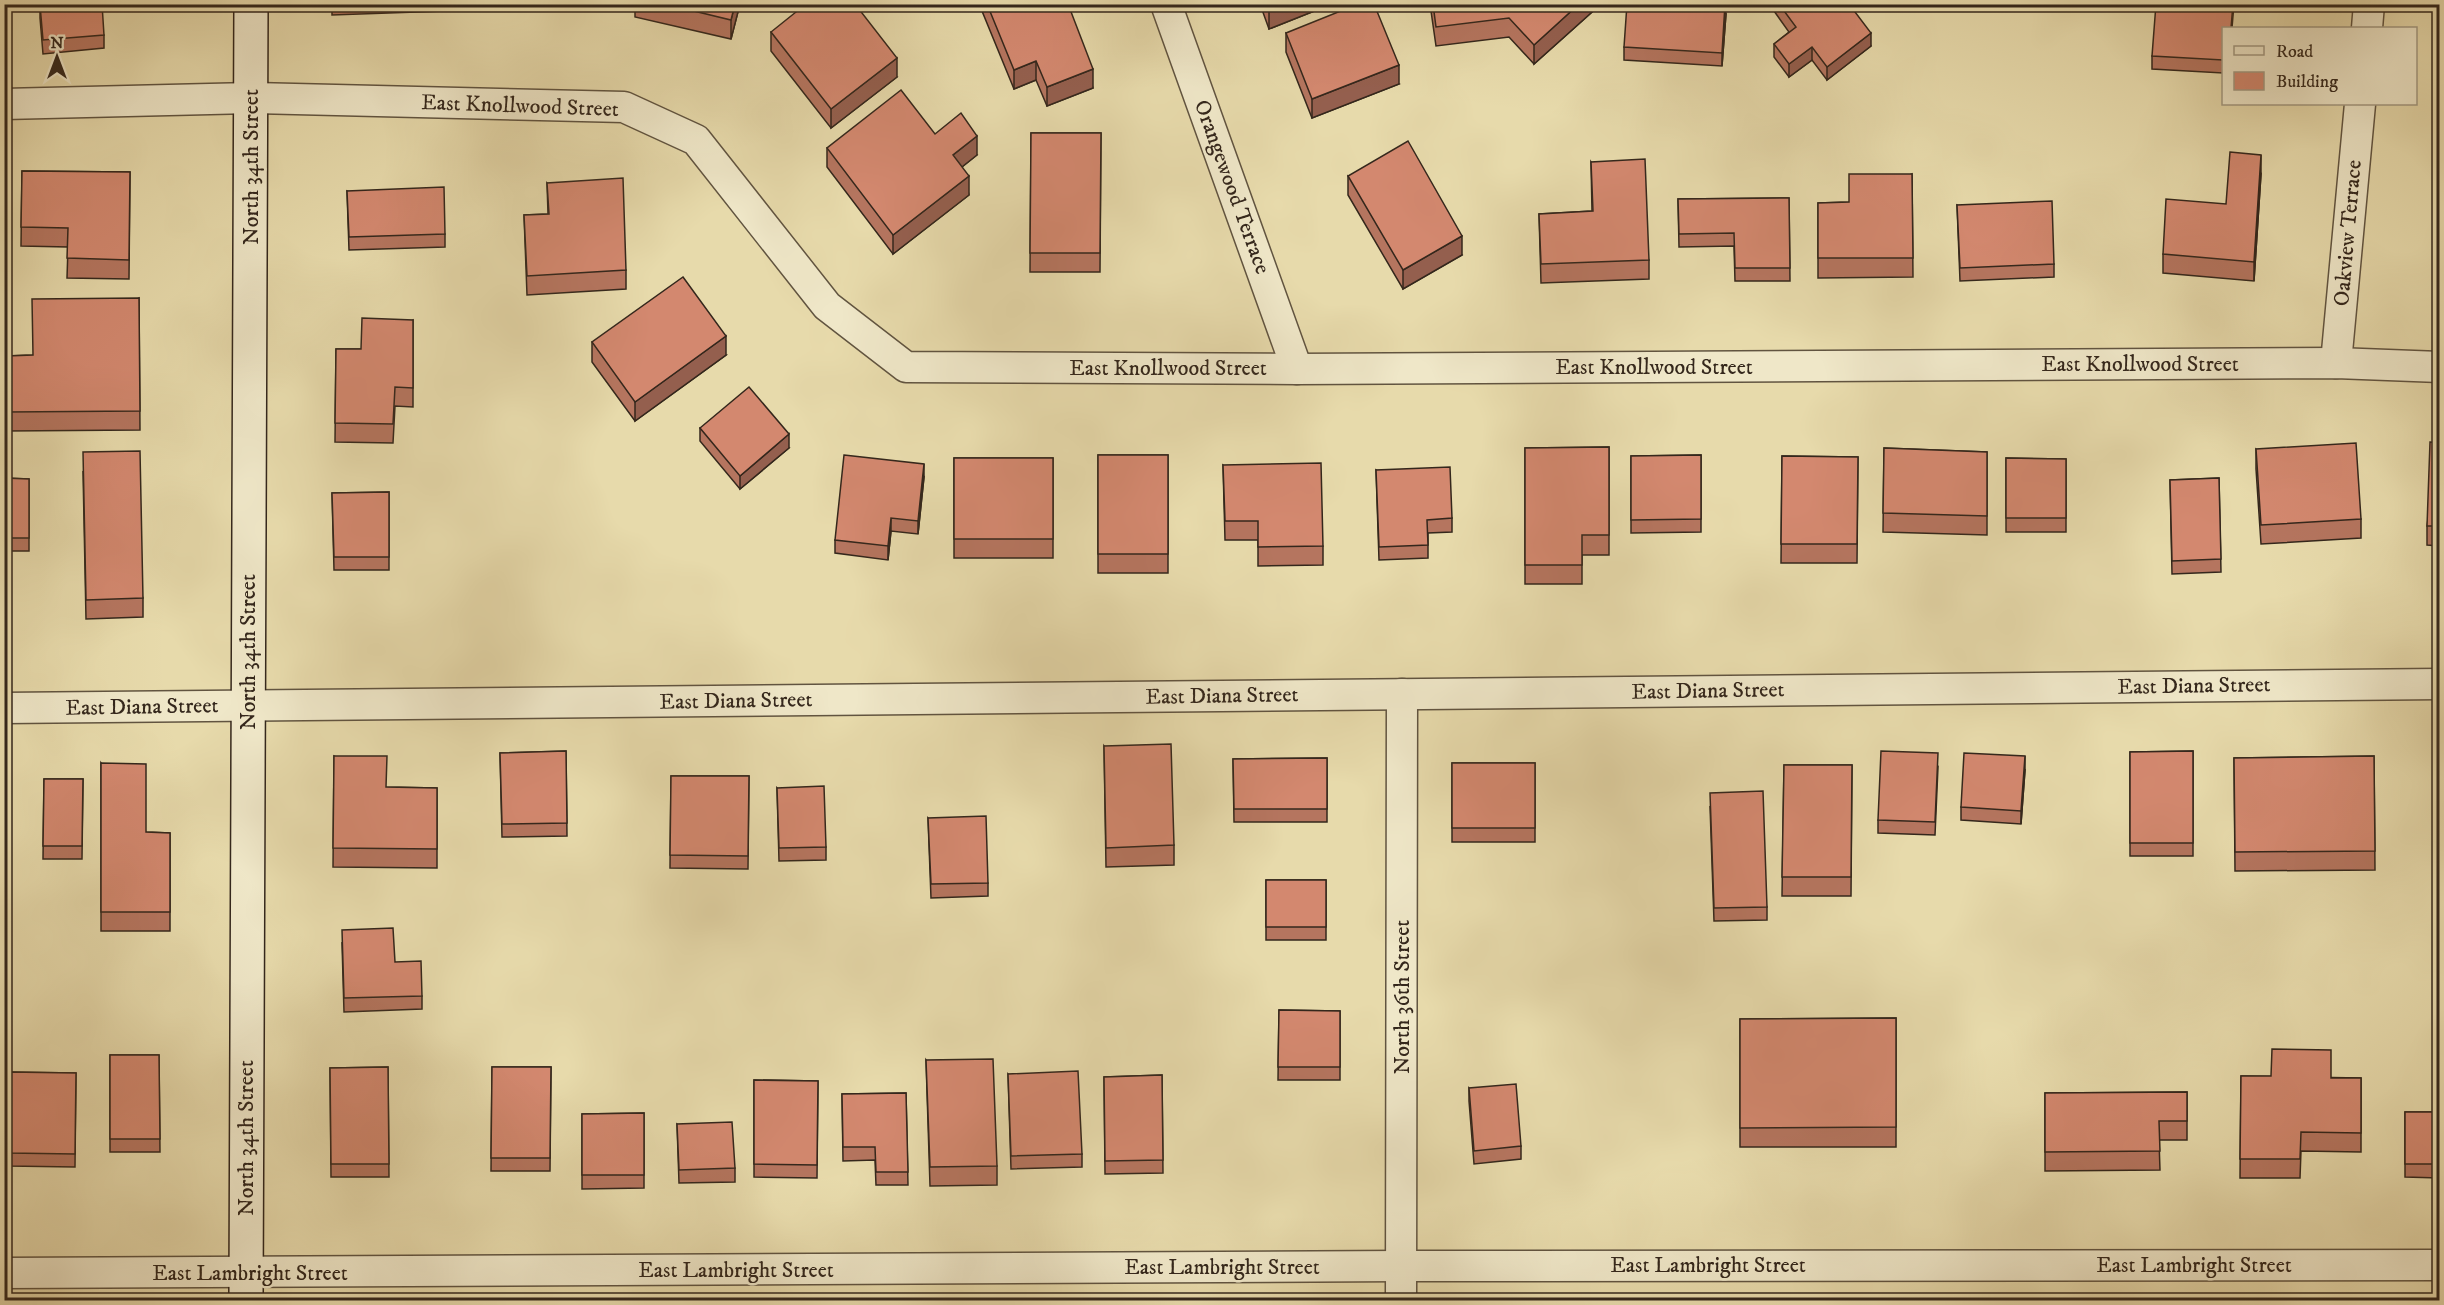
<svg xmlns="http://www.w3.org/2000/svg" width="2444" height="1305" font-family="'IM FELL DW Pica',serif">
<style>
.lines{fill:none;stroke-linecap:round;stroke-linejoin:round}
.street-casing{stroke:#615440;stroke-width:33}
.secondary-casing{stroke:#34271c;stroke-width:36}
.street{stroke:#efe7c8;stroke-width:30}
.secondary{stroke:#efe7c8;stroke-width:33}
.wall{fill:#b5755f;stroke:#34271c;stroke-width:1.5}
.shaded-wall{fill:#945f4e;stroke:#34271c;stroke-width:1.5}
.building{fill:#d3886f;stroke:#34271c;stroke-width:1.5}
.labels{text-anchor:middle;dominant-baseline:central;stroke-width:5;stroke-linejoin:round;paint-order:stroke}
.street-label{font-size:22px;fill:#34271c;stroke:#efe7c8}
</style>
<rect width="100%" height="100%" fill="#e7daab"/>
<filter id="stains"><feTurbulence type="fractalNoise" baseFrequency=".00333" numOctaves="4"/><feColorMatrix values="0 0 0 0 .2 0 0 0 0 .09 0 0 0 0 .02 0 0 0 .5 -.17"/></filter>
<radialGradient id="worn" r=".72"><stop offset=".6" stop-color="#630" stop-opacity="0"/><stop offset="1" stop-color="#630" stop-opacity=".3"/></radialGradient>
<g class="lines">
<g class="street-casing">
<g id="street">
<path d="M1166,4L1297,369"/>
<path d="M2367,28L2369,4"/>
<path d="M4,104L251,98L624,107L696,140L827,306L906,367L1297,369L2336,363L2440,367"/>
<path d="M2336,363L2360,104"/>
<path d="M4,708L2440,684"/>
<path d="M4,1273L1401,1266L2440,1265"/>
<path d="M1401,1300L1402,694"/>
</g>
</g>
<g class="secondary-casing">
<path id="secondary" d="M246,1300L251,4"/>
</g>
<use href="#street" class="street"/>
<use href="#secondary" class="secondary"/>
</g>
<g class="wall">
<path d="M332,4H445V11L332,15Z"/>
<path d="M538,4H614V9L538,10Z"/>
<path d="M635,4H740L731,39L635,17Z"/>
<path d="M982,4H1068L1093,88L1047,106L1036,80L1014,89L982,11Z"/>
<path d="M1260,4H1322V8L1269,29Z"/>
<path d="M1430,4H1601L1534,64L1509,37L1436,46Z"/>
<path d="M1769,4H1849L1871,46L1827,80L1812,60L1789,77L1774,57V44L1789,32Z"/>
<path d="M2234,4L2232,28H2223V73L2152,69V56Z"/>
<path d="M40,5L104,35V48L43,54L40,18Z"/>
<path d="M1726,14L1722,66L1624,60V47Z"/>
<path d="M771,32L897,77L831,128L771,51Z"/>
<path d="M1286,33L1399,84L1312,118L1286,52Z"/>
<path d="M1031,133H1101L1100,272H1030Z"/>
<path d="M935,134L977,155L962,167L969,195L893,254L827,167V148Z"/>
<path d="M1591,162L1649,260V279L1541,283L1539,214L1592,211Z"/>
<path d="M22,171L130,172L129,279L67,278L68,247L21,246Z"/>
<path d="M1912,174L1913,277L1818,278V203L1849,202Z"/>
<path d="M2261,174L2254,281L2163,273V254L2226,204Z"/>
<path d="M1348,176L1462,255L1403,289L1348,195Z"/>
<path d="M547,183L626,270V289L527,295L524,215L548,214Z"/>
<path d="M347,191L445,234V247L349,250Z"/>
<path d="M1789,198L1790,281H1735L1734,246L1679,247L1678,199Z"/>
<path d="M1957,205L2054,264V277L1960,281Z"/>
<path d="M139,298L140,430L6,431V356L33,355Z"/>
<path d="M413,320V407L395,406L393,443L335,442L336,349H361Z"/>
<path d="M592,342L726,355L635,421L592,362Z"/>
<path d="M700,428L789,448L740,489L700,441Z"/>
<path d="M2439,443V546L2427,545V526Z"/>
<path d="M1609,447V555H1582V584H1525V448Z"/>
<path d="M1884,448L1987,452V535L1883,532Z"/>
<path d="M2256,449L2361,519V538L2261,544L2256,469Z"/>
<rect x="1098" y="455" width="70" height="118"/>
<path d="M1701,455V532L1631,533V456Z"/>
<path d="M1782,456L1858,457L1857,563H1781Z"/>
<rect x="954" y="458" width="99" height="100"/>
<path d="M2006,458L2066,459V532H2006Z"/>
<path d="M1223,465L1323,546V565L1258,566V540H1225Z"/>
<path d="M1376,470L1452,518V532L1428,533V558L1379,560Z"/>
<path d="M83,471L143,598V617L86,619Z"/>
<path d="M924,477L918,534L891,531L888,560L835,553V540Z"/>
<path d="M4,478L29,479V551H4Z"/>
<path d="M2219,478L2221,572L2172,574L2170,480Z"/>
<path d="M389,492V570H334L332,493Z"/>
<path d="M1104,746L1174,845V865L1106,867Z"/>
<path d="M566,751L567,836L502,837L500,753Z"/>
<path d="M2193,751V856H2130V752Z"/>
<path d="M334,756L386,787L437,788V868L333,867Z"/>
<path d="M2374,756L2375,870L2235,871L2234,758Z"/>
<path d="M1327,758V822H1234L1233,759Z"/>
<path d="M101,763L146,832L170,833V931H101Z"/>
<rect x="1452" y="763" width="83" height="79"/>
<path d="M1784,765H1852L1851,896H1782Z"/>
<path d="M1938,767L1935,835L1878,833V820Z"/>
<path d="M2025,770L2021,824L1961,820V807Z"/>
<path d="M671,776H749L748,869L670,868Z"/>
<path d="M44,779H83L82,859H43Z"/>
<path d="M777,788L826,847V860L779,861Z"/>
<path d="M1710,806L1767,907V920L1714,921Z"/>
<path d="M928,818L988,883V896L931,898Z"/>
<rect x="1266" y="880" width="60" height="60"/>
<path d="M342,943L395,962L422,996V1009L344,1012Z"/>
<path d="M1279,1010L1340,1011V1080H1278Z"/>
<path d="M1896,1018V1147H1740V1019Z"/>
<path d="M110,1055H159L160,1152H110Z"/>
<path d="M926,1060L997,1166V1185L930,1186Z"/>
<path d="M388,1067L389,1177H331L330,1068Z"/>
<path d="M492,1067H551L550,1171H491Z"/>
<path d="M8,1072L76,1073L75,1167L8,1166Z"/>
<path d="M1008,1074L1082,1154V1167L1011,1169Z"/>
<path d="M1162,1075L1163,1173L1105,1174L1104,1077Z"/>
<path d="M2241,1076L2361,1078V1152L2301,1151L2300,1178H2240Z"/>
<path d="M754,1080L818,1081L817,1178L754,1177Z"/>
<path d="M2439,1086V1178L2405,1177V1112H2436Z"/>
<path d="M1469,1088L1521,1146V1159L1474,1164L1469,1101Z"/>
<path d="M2187,1092V1140H2159L2160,1170L2045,1171V1093Z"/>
<path d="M906,1093L908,1185H876L875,1160L843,1161L842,1094Z"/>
<path d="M644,1113V1188L582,1189V1114Z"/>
<path d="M677,1124L735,1168V1182L679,1183Z"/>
</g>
<g class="shaded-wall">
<path d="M735,4H740L731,39V20Z"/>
<path d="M1282,4H1322V8L1269,29V10Z"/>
<path d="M1579,4H1601L1534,64V45Z"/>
<path d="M1725,4L1726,14L1722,66V53Z"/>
<path d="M1871,33V46L1827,80V67Z"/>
<path d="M1812,47V60L1789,77V64Z"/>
<path d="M897,58V77L831,128V109Z"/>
<path d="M1036,61V80L1014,89V70Z"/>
<path d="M1399,65V84L1312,118V99Z"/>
<path d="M1093,69V88L1047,106V87Z"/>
<path d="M977,136V155L953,174V155Z"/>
<path d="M2261,155V174L2254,281V262Z"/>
<path d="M969,176V195L893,254V235Z"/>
<path d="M1462,236V255L1403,289V270Z"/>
<path d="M726,336V355L635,421V402Z"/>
<path d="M789,434V448L740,489V476Z"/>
<path d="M924,464V477L918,534V521Z"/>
<path d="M891,518V531L888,560V546Z"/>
<path d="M2025,756V770L2021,824V811Z"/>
</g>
<g class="building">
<path d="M102,4L104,35L43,40L40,5Z"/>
<path d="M665,4H735L731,20Z"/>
<path d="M806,4H855L897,58L831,109L771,32Z"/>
<path d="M987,4H1068L1093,69L1047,87L1036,61L1014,70Z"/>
<path d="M1267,4H1282L1269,10Z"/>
<path d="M1358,4H1374L1399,65L1312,99L1286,33Z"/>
<path d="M1433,4H1579L1534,45L1509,18L1436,27Z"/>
<path d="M1627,4H1725L1722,53L1624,47Z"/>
<path d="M1779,4H1849L1871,33L1827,67L1812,47L1789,64L1774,44L1796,27Z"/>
<path d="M2156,4H2233L2231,28H2223V60L2152,56Z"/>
<path d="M901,90L935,134L961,113L977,136L953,155L969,176L893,235L827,148Z"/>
<path d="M1031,133H1101L1100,253H1030Z"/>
<path d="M1408,141L1462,236L1403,270L1348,176Z"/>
<path d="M2230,152L2261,155L2254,262L2163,254L2166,199L2226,204Z"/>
<path d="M1645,159L1649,260L1541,264L1539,214L1593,211L1591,162Z"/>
<path d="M22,171L130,172L129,260L67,258L68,228L21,227Z"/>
<path d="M1849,174H1912L1913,258H1818V203L1849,202Z"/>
<path d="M623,178L626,270L527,276L524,215L549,214L547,183Z"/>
<path d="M444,187L445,234L349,237L347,191Z"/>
<path d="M1789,198L1790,268H1735L1734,233L1679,234L1678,199Z"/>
<path d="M2052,201L2054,264L1960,268L1957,205Z"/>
<path d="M683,277L726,336L635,402L592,342Z"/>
<path d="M139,298L140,411L6,412V356L33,355L32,299Z"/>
<path d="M362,318L413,320V388L395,387L393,424L335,423L336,349H361Z"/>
<path d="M749,387L789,434L740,476L700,428Z"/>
<path d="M2430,442L2439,443V526H2427Z"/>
<path d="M2356,443L2361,519L2261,525L2256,449Z"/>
<path d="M1609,447V535H1582V565H1525V448Z"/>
<path d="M1884,448L1987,452V516L1883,513Z"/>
<path d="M140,451L143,598L86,600L83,452Z"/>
<path d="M844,455L924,464L918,521L891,518L888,546L835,540Z"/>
<rect x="1098" y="455" width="70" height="99"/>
<path d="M1701,455V519L1631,520V456Z"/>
<path d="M1782,456L1858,457L1857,544H1781Z"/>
<rect x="954" y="458" width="99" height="81"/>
<path d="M2006,458L2066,459V518H2006Z"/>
<path d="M1321,463L1323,546L1258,547V521H1225L1223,465Z"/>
<path d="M1450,467L1452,518L1427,520L1428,545L1379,547L1376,470Z"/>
<path d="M4,478L29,479V538H4Z"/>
<path d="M2219,478L2221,559L2172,561L2170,480Z"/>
<path d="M389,492V557H334L332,493Z"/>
<path d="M1171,744L1174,845L1106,848L1104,746Z"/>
<path d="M566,751L567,823L502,824L500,753Z"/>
<path d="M1881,751L1938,753L1935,822L1878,820Z"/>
<path d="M2193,751V843H2130V752Z"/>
<path d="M1964,753L2025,756L2021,811L1961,807Z"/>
<path d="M334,756H387L386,787L437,788V849L333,848Z"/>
<path d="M2374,756L2375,851L2235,852L2234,758Z"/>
<path d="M1327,758V809H1234L1233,759Z"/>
<path d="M101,763L146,764V832L170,833V912H101Z"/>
<rect x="1452" y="763" width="83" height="65"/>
<path d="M1784,765H1852L1851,877H1782Z"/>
<path d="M671,776H749L748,856L670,855Z"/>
<path d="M44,779H83L82,846H43Z"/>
<path d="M824,786L826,847L779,848L777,788Z"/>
<path d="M1763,791L1767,907L1714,908L1710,793Z"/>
<path d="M986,816L988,883L931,884L928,818Z"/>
<rect x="1266" y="880" width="60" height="47"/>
<path d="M393,928L395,962L421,961L422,996L344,998L342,930Z"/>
<path d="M1279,1010L1340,1011V1067H1278Z"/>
<path d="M1896,1018V1127L1740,1128V1019Z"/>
<path d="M2272,1049L2331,1050V1078H2361V1133L2301,1132L2300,1159H2240L2241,1076H2271Z"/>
<path d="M110,1055H159L160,1139H110Z"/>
<path d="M993,1059L997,1166L930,1167L926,1060Z"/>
<path d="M388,1067L389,1164H331L330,1068Z"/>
<path d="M492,1067H551L550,1158H491Z"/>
<path d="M1078,1071L1082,1154L1011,1156L1008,1074Z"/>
<path d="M8,1072L76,1073L75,1154L8,1153Z"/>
<path d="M1162,1075L1163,1160L1105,1161L1104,1077Z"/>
<path d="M754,1080L818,1081L817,1165L754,1164Z"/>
<path d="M1516,1084L1521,1146L1474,1151L1469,1088Z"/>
<path d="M2436,1086H2439V1164H2405V1112H2436Z"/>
<path d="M2187,1092V1121H2159L2160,1151L2045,1152V1093Z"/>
<path d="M906,1093L908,1172H876L875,1147H843L842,1094Z"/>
<path d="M644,1113V1175H582V1114Z"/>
<path d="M732,1122L735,1168L679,1170L677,1124Z"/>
</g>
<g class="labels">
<g class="street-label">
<text transform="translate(520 106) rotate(2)">East Knollwood Street</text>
<text transform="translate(251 167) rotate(-90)">North 34th Street</text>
<text transform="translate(1232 187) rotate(70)">Orangewood Terrace</text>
<text transform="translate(2348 233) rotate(-85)">Oakview Terrace</text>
<text x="2140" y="364">East Knollwood Street</text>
<text x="1654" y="367">East Knollwood Street</text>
<text x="1168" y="368">East Knollwood Street</text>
<text transform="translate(248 652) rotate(-90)">North 34th Street</text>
<text transform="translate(2194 686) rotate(-1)">East Diana Street</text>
<text transform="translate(1708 691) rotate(-1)">East Diana Street</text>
<text transform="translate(1222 696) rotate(-1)">East Diana Street</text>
<text transform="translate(736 701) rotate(-1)">East Diana Street</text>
<text transform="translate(142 707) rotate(-1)">East Diana Street</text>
<text transform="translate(1402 997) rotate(-90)">North 36th Street</text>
<text transform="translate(246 1138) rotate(-90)">North 34th Street</text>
<text x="1708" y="1265">East Lambright Street</text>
<text x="2194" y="1265">East Lambright Street</text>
<text x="1222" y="1267">East Lambright Street</text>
<text x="736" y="1270">East Lambright Street</text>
<text x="250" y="1273">East Lambright Street</text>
</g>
</g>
<rect width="2444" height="1305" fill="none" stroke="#e7daab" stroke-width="24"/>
<rect x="6" y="6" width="2432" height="1293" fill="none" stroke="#34271c" stroke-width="3"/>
<rect x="12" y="12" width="2420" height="1281" fill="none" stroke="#34271c" stroke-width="1.5"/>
<rect x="2222" y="27" width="195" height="78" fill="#efe7c8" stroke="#a49a83" stroke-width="1.5"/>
<rect x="2234" y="46" width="30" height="9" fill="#efe7c8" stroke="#a49a83" stroke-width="1.5"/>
<text x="2276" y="57" font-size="18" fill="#34271c">Road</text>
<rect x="2234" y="72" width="30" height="18" fill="#d3886f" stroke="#a49a83" stroke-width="1.5"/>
<text x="2276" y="87" font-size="18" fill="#34271c">Building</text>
<g transform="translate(57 57)" stroke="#efe7c8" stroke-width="4.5" paint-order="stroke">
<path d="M0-4.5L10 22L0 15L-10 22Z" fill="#34271c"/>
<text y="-9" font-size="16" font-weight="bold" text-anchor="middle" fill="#34271c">N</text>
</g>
<rect width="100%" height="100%" filter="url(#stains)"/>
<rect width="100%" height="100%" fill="url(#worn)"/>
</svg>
